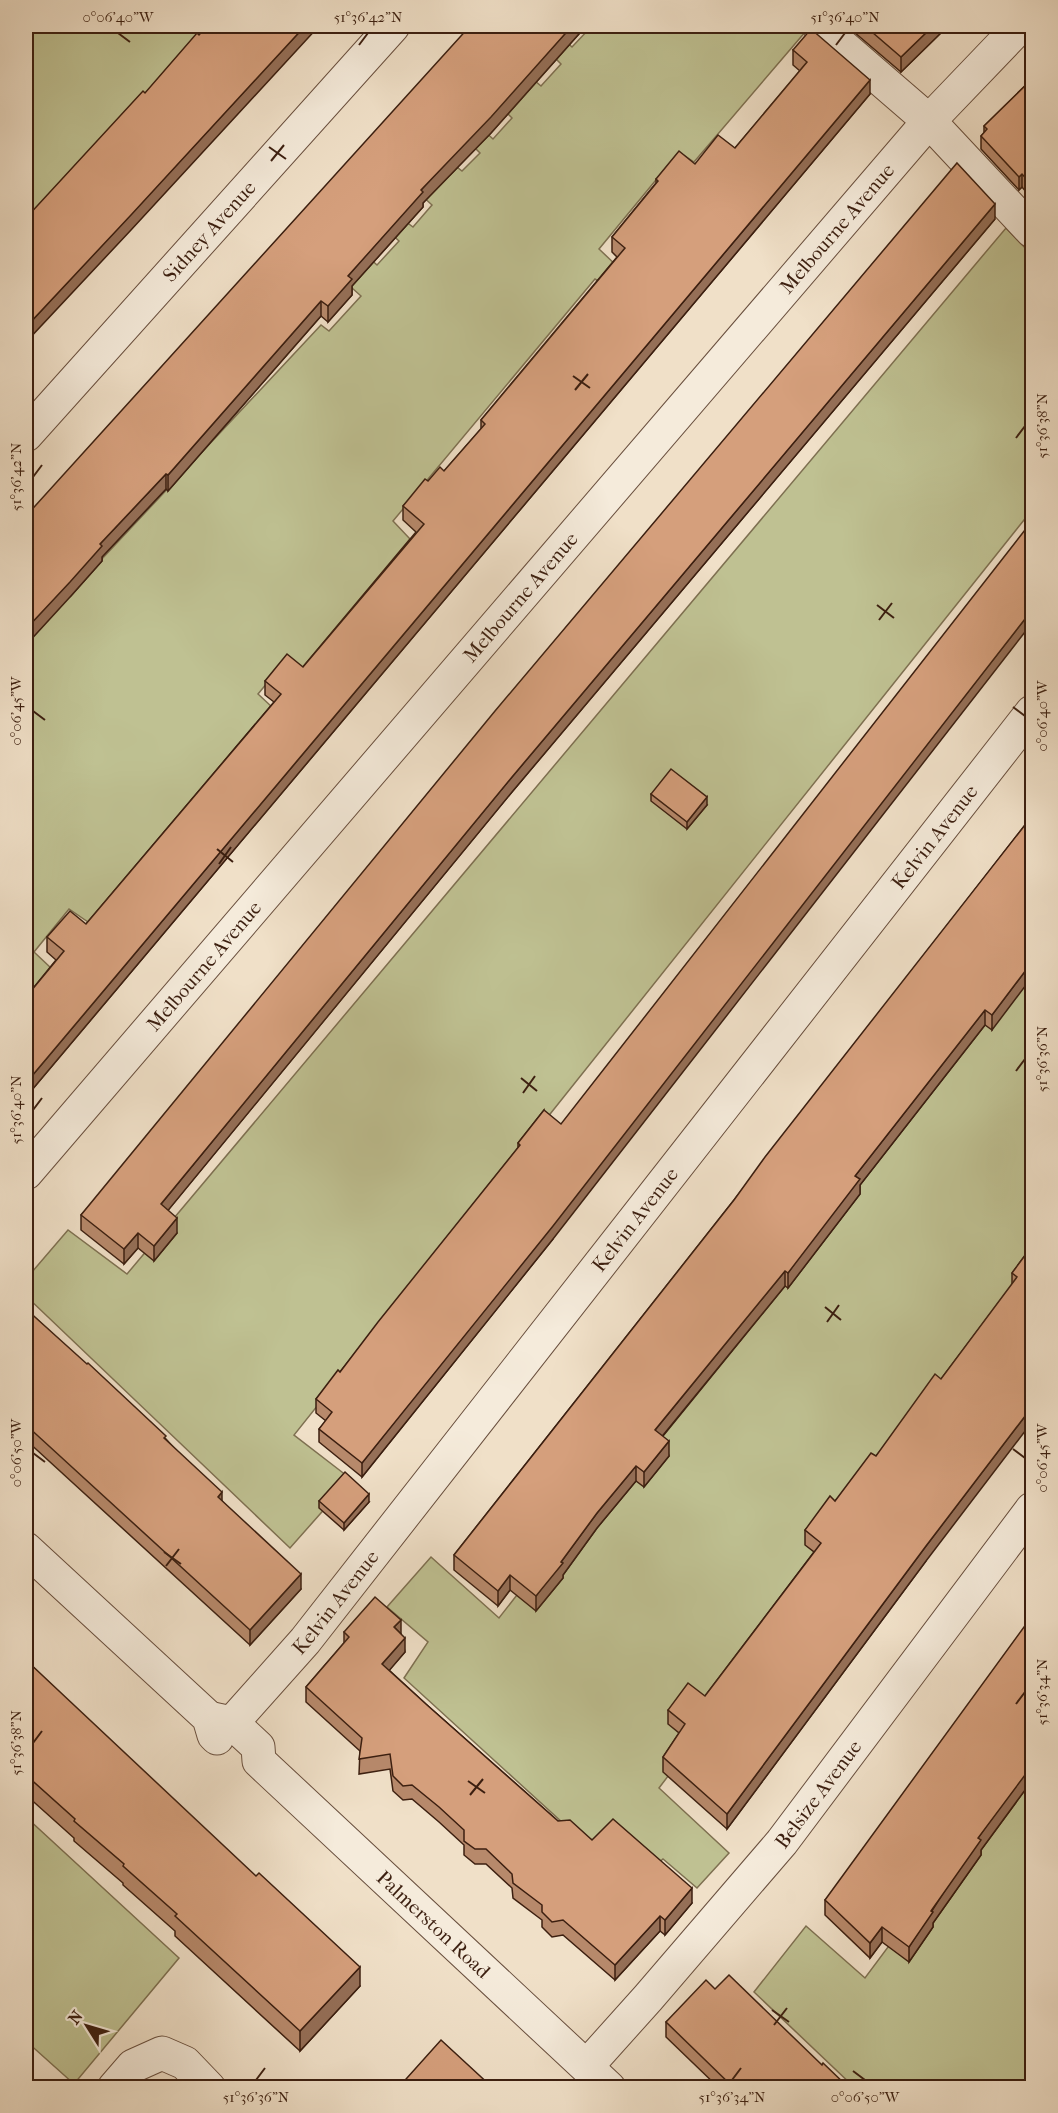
<svg xmlns="http://www.w3.org/2000/svg" width="1058" height="2113" font-family="'IM FELL French Canon',serif">
<style>
.green{fill:#bfc192;stroke:#7e7051;stroke-width:1.5}
.lines{fill:none;stroke-linecap:round;stroke-linejoin:round}
.minor-casing{stroke:#694f3e;stroke-width:35}
.minor{stroke:#f5ebdb;stroke-width:33}
.wall{fill:#b7896b;stroke:#3c1f10;stroke-width:1.5}
.shaded-wall{fill:#956f57;stroke:#3c1f10;stroke-width:1.5}
.building{fill:#d59f7c;stroke:#3c1f10;stroke-width:1.5}
.ticks{fill:none;stroke:#3c1f10;stroke-width:2}
.labels{text-anchor:middle;dominant-baseline:central;stroke-width:5;stroke-linejoin:round;paint-order:stroke}
.street-label{font-size:20px;fill:#3c1f10;stroke:#f5ebdb}
.neatline{fill:none;stroke:#3c1f10;stroke-width:2}
.ticks-label{font-size:15px;text-anchor:middle;fill:#3c1f10}
</style>
<rect width="100%" height="100%" fill="#f0e0c8"/>
<filter id="stains"><feTurbulence type="fractalNoise" baseFrequency=".00333" numOctaves="4"/><feColorMatrix values="0 0 0 0 .2 0 0 0 0 .09 0 0 0 0 .02 0 0 0 .5 -.17"/></filter>
<radialGradient id="worn" r=".72"><stop offset=".6" stop-color="#630" stop-opacity="0"/><stop offset="1" stop-color="#630" stop-opacity=".3"/></radialGradient>
<g class="green">
<path d="M26,26H211L26,226Z"/>
<path d="M588,26H800L806,31L694,162L679,152L599,249L618,267L605,285L595,279L393,521L410,539L301,669L288,658L258,694L272,707L91,924L69,909L34,952L51,968L26,998V640L321,325L329,331L361,296L343,280L365,254L377,265L399,241L386,229L397,215L413,227L432,205L419,193L448,160L462,171L480,153L467,140L479,126L493,139L512,118L500,106L528,75L541,86L561,64L547,50L559,35L572,47L590,28Z"/>
<path d="M1006,228L1032,255V510L294,1435L351,1479L290,1548L26,1296V1279L68,1230L127,1274Z"/>
<path d="M1032,934V1296L659,1788L729,1853L697,1888L663,1859L632,1886L404,1678L428,1642L387,1607L431,1557L499,1618Z"/>
<path d="M1032,1754V2087H854L754,1992L806,1926L865,1978Z"/>
<path d="M26,1817L179,1958L74,2084L26,2041Z"/>
</g>
<g class="lines">
<g class="minor-casing">
<g id="minor">
<path d="M819,26L929,121L1032,231"/>
<path id="s1" d="M26,435L393,26"/>
<path id="s2" d="M26,1173L929,121L1020,26"/>
<path d="M26,1549L209,1718L214,1735L217,1738"/>
<path id="s3" d="M209,1718L232,1723L258,1747L259,1761L609,2088"/>
<path id="s4" d="M232,1723L305,1641L1032,712"/>
<path id="s5" d="M587,2066L648,1998L782,1842L1032,1509"/>
<path d="M114,2088L133,2066L162,2053L185,2063L209,2088"/>
</g>
</g>
<use href="#minor" class="minor"/>
</g>
<g class="wall">
<path d="M470,26H586L491,133L423,203V207L352,286V295L328,322L321,316L168,491L166,489L102,557V561L70,597Z"/>
<path d="M847,26H948L901,72Z"/>
<path d="M793,50L870,94L26,1097V997L56,960L47,952V937L86,924L274,702L265,695V681L303,667L416,532L403,520V506L428,481L444,471L481,429V420L617,257L612,252V237L656,183V179L735,148L800,71L793,65Z"/>
<path d="M1032,79V199L1022,187L1019,190L981,149V136L984,133V126Z"/>
<path d="M995,219L512,792L168,1210L177,1233L154,1261L138,1248L124,1264L81,1230V1215Z"/>
<path d="M651,794L707,805L687,829L651,801Z"/>
<path d="M1032,816L992,1030L985,1025L860,1185V1194L788,1288L785,1286L663,1436L669,1456L644,1487L636,1481L597,1528L563,1575V1578L536,1611L510,1590L498,1606L454,1570V1555L734,1200Z"/>
<path d="M544,1110L553,1239L362,1477L319,1442V1429L326,1421L316,1413V1399L340,1372L518,1148V1143Z"/>
<path d="M1032,1246L926,1561L727,1829L663,1772V1757L679,1733L668,1724V1710L705,1696L814,1552L805,1545V1530L835,1501L876,1456L941,1379L1012,1285V1273Z"/>
<path d="M26,1309L166,1439L301,1589L250,1645L26,1440Z"/>
<path d="M319,1501L369,1502L344,1530L319,1508Z"/>
<path d="M344,1632L401,1634L405,1652L389,1670L427,1705L558,1821L592,1840L692,1903L665,1935L660,1931L615,1980L563,1935L552,1937L542,1927V1920L513,1898L512,1888L486,1864H475L464,1855V1845L439,1822L412,1799L403,1800L393,1791L390,1769L359,1774L360,1751L306,1702V1687L344,1643Z"/>
<path d="M26,1660L360,1986L300,2051L175,1936V1931L123,1885V1883L74,1841V1838L26,1795Z"/>
<path d="M1028,1782V1786L981,1850V1855L933,1923V1927L909,1962L882,1942L870,1958L825,1915V1900Z"/>
<path d="M715,1989L822,2065L849,2088H719L666,2037V2022Z"/>
</g>
<g class="shaded-wall">
<path d="M305,26H319L131,230L26,342V327Z"/>
<path d="M572,26H586L491,133L423,203V207L352,286V295L328,322V306L348,276L421,190Z"/>
<path d="M933,26H948L901,72V57Z"/>
<path d="M870,80V94L26,1097V1083Z"/>
<path d="M1022,174V187L1019,190V177Z"/>
<path d="M995,204V219L512,792L161,1219V1204L512,777Z"/>
<path d="M321,301V316L168,491V475Z"/>
<path d="M166,474V489L102,557V561L70,597L26,645V629L100,544Z"/>
<path d="M1032,610V623L553,1239L362,1477V1463Z"/>
<path d="M707,797V805L687,829V822Z"/>
<path d="M1032,962V977L992,1030V1015Z"/>
<path d="M985,1010V1025L860,1185V1194L788,1288V1273L855,1176Z"/>
<path d="M177,1218V1233L154,1261V1246Z"/>
<path d="M138,1233V1248L124,1264V1249Z"/>
<path d="M785,1271V1286L655,1445V1430Z"/>
<path d="M1032,1407V1422L926,1561L727,1829V1814L926,1546Z"/>
<path d="M669,1441V1456L644,1487V1472Z"/>
<path d="M636,1466V1481L597,1528L563,1575V1578L536,1611V1596L597,1513Z"/>
<path d="M222,1492V1507L218,1497Z"/>
<path d="M369,1494V1502L344,1530V1523Z"/>
<path d="M301,1574V1589L250,1645V1630Z"/>
<path d="M510,1575V1590L498,1606V1591Z"/>
<path d="M401,1620V1634L394,1627Z"/>
<path d="M405,1638V1652L382,1679V1664Z"/>
<path d="M1032,1760V1775L1028,1782V1786L981,1850V1855L933,1923V1927L909,1962V1947L978,1838Z"/>
<path d="M692,1888V1903L665,1935V1920Z"/>
<path d="M660,1916V1931L615,1980V1965Z"/>
<path d="M882,1927V1942L870,1958V1943Z"/>
<path d="M360,1967V1986L300,2051V2031Z"/>
</g>
<g class="building">
<path d="M207,26H305L131,215L26,327V218L143,91L145,93L197,33L199,35Z"/>
<path d="M470,26H572L491,117L421,190L423,192L348,276L352,279L328,306L321,301L168,475L166,474L100,544L102,546L70,582L26,629V516Z"/>
<path d="M865,26H933L901,57Z"/>
<path d="M811,29L870,80L26,1083V997L64,951L47,937L70,911L86,924L281,694L265,681L287,654L303,667L424,524L403,506L425,479L428,481L440,467L444,471L485,424L481,420L625,248L612,237L658,181L656,179L679,151L695,164L718,135L735,148L807,62L793,50Z"/>
<path d="M1032,79V185L1022,174L1019,177L981,136L987,129L984,126Z"/>
<path d="M957,163L995,204L512,777L161,1204L177,1218L154,1246L138,1233L124,1249L81,1215L495,711Z"/>
<path d="M1032,521V610L553,1226L362,1463L319,1429L332,1412L316,1399L338,1370L340,1372L378,1322L520,1145L518,1143L544,1110L561,1124Z"/>
<path d="M671,769L707,797L687,822L651,794Z"/>
<path d="M1032,816V962L992,1015L985,1010L855,1176L860,1179L788,1273L785,1271L655,1430L669,1441L644,1472L636,1466L597,1513L561,1562L563,1563L536,1596L510,1575L498,1591L454,1555L734,1200L765,1157Z"/>
<path d="M1032,1246V1407L926,1546L727,1814L663,1757L685,1724L668,1710L688,1683L705,1696L821,1543L805,1530L830,1496L835,1501L871,1453L876,1456L935,1374L941,1379L1017,1277L1012,1273Z"/>
<path d="M26,1309L87,1364L88,1363L166,1436L164,1438L222,1492L218,1497L301,1574L250,1630L26,1425Z"/>
<path d="M345,1472L369,1494L344,1523L319,1501Z"/>
<path d="M375,1597L401,1620L394,1627L405,1638L382,1664L427,1705L558,1821L570,1820L592,1840L613,1819L692,1888L665,1920L660,1916L615,1965L563,1920L552,1922L542,1912V1905L513,1883L512,1874L486,1849H475L464,1841V1830L439,1807L412,1785L403,1786L393,1776L390,1754L359,1759L362,1738L306,1687L349,1637L344,1632Z"/>
<path d="M1032,1616V1760L1026,1770L1028,1771L978,1838L981,1840L931,1911L933,1912L909,1947L882,1927L870,1943L825,1900Z"/>
<path d="M26,1660L256,1876L259,1873L360,1967L300,2031L175,1916L177,1914L123,1866L124,1864L74,1821L75,1819L26,1775Z"/>
<path d="M729,1975L822,2065L823,2063L849,2088H734L666,2022L706,1980L715,1989Z"/>
<path d="M441,2040L493,2088H398Z"/>
<path d="M146,2084L149,2088H142Z"/>
</g>
<path class="ticks" d="M118,33L130,42M359,45L368,33M836,45L845,33M269,147L286,159M271,161L284,145M573,376L590,388M575,390L588,374M1016,438L1025,426M33,477L42,465M877,605L894,618M879,620L892,603M1013,707L1025,716M33,711L45,720M217,849L233,862M219,864L231,847M1016,1071L1025,1059M521,1078L537,1091M523,1093L535,1076M33,1110L42,1098M825,1307L841,1320M827,1322L839,1305M1013,1449L1025,1458M33,1453L45,1462M164,1552L181,1564M166,1566L179,1549M1016,1704L1025,1692M33,1743L42,1731M468,1781L485,1793M470,1795L483,1779M772,2010L789,2022M774,2025L787,2008M853,2071L865,2080M256,2080L265,2068M732,2080L741,2068"/>
<g class="labels">
<g class="street-label">
<text stroke="none"><textPath href="#s2" startOffset="1245">Melbourne Avenue</textPath></text>
<text stroke="none"><textPath href="#s1" startOffset="274">Sidney Avenue</textPath></text>
<text stroke="none"><textPath href="#s2" startOffset="759">Melbourne Avenue</textPath></text>
<text stroke="none"><textPath href="#s4" startOffset="1131">Kelvin Avenue</textPath></text>
<text stroke="none"><textPath href="#s2" startOffset="273">Melbourne Avenue</textPath></text>
<text stroke="none"><textPath href="#s4" startOffset="645">Kelvin Avenue</textPath></text>
<text stroke="none"><textPath href="#s4" startOffset="159">Kelvin Avenue</textPath></text>
<text stroke="none"><textPath href="#s5" startOffset="357">Belsize Avenue</textPath></text>
<text stroke="none"><textPath href="#s3" startOffset="312">Palmerston Road</textPath></text>
</g>
</g>
<rect width="1058" height="2113" fill="none" stroke="#f0e0c8" stroke-width="66"/>
<g transform="translate(87 2026) rotate(307)" stroke="#f5ebdb" stroke-width="4.5" paint-order="stroke">
<path d="M0-4.5L10 22L0 15L-10 22Z" fill="#3c1f10"/>
<text y="-9" font-size="16" font-weight="bold" text-anchor="middle" fill="#3c1f10">N</text>
</g>
<rect x="33" y="33" width="992" height="2047" class="neatline"/>
<g class="ticks-label">
<text x="118" y="22">0°06'40"W</text>
<text x="368" y="22">51°36'42"N</text>
<text x="845" y="22">51°36'40"N</text>
<text transform="translate(1042 426) rotate(-90)" y="5">51°36'38"N</text>
<text transform="translate(16 477) rotate(-90)" y="5">51°36'42"N</text>
<text transform="translate(16 711) rotate(-90)" y="5">0°06'45"W</text>
<text transform="translate(1042 716) rotate(-90)" y="5">0°06'40"W</text>
<text transform="translate(1042 1059) rotate(-90)" y="5">51°36'36"N</text>
<text transform="translate(16 1110) rotate(-90)" y="5">51°36'40"N</text>
<text transform="translate(16 1453) rotate(-90)" y="5">0°06'50"W</text>
<text transform="translate(1042 1458) rotate(-90)" y="5">0°06'45"W</text>
<text transform="translate(1042 1692) rotate(-90)" y="5">51°36'34"N</text>
<text transform="translate(16 1743) rotate(-90)" y="5">51°36'38"N</text>
<text x="256" y="2102">51°36'36"N</text>
<text x="732" y="2102">51°36'34"N</text>
<text x="865" y="2102">0°06'50"W</text>
</g>
<rect width="100%" height="100%" filter="url(#stains)"/>
<rect width="100%" height="100%" fill="url(#worn)"/>
</svg>
